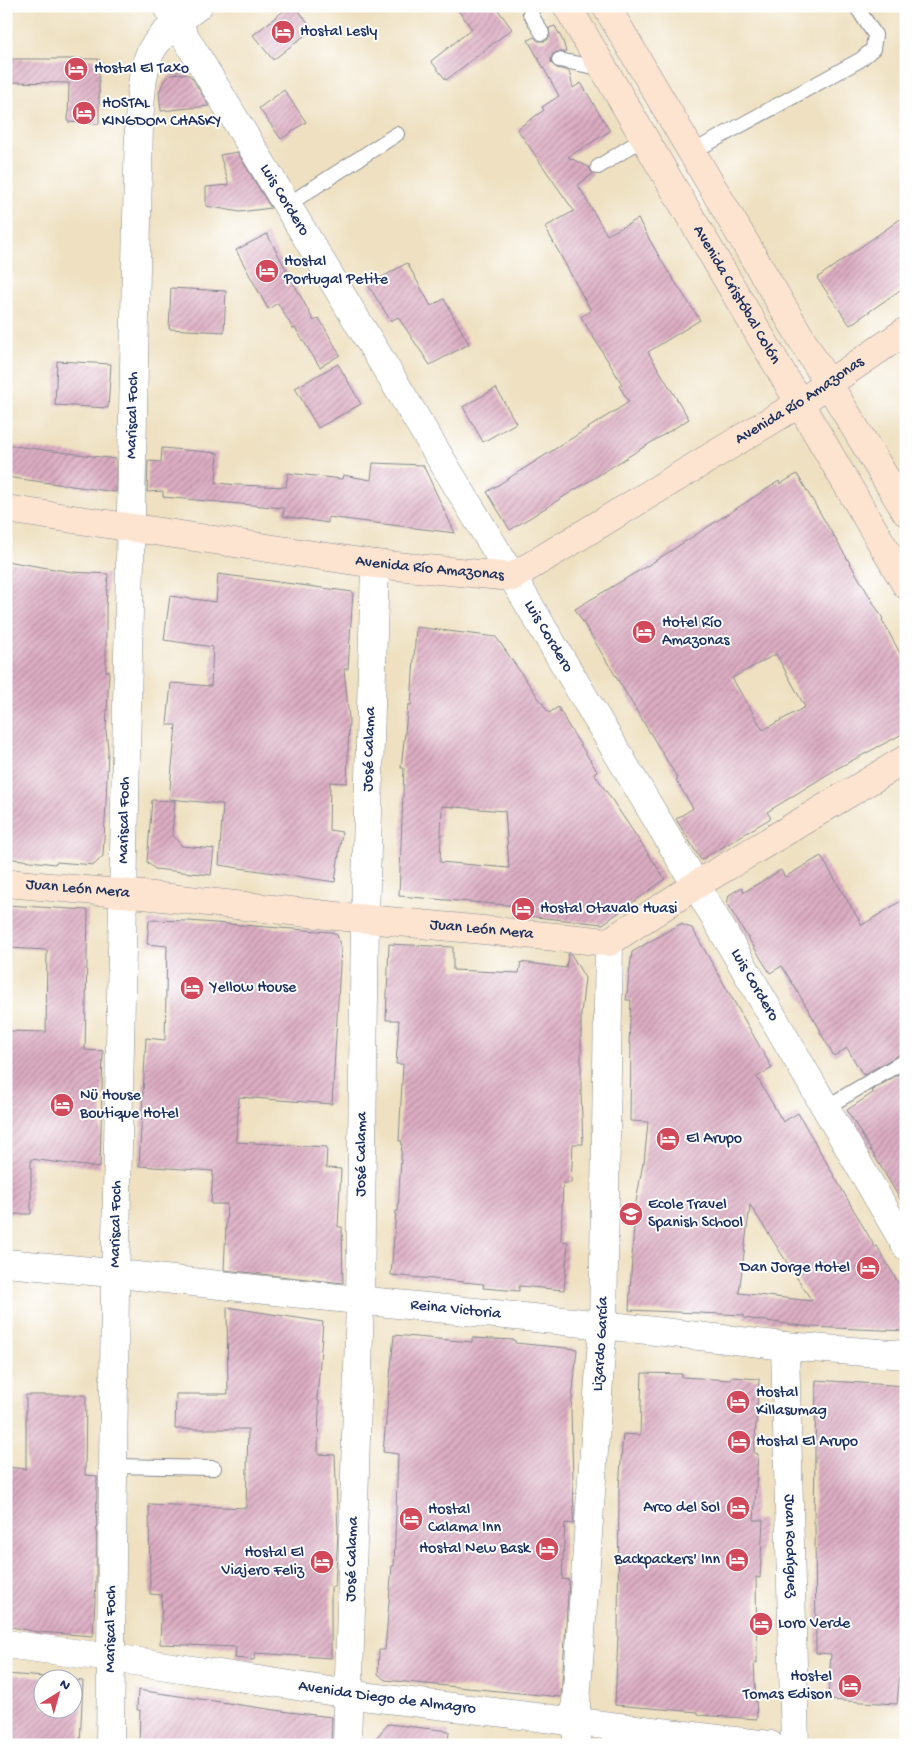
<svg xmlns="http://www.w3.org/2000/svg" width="912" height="1751" font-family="'Gochi Hand',sans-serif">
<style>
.building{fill:url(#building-hatch);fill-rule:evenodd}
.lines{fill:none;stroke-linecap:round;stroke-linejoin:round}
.lane-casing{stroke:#84888f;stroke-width:16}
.street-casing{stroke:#84888f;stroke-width:29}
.secondary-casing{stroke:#84888f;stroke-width:29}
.lane{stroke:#fff;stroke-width:14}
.street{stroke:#fff;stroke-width:28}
.secondary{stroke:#fde4d1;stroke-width:28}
.labels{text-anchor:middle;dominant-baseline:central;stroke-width:4;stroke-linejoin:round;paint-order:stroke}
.poi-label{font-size:16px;fill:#1b2f5e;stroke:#fff;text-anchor:start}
.street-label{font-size:16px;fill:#1b2f5e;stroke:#fff}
</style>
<defs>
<pattern id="building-hatch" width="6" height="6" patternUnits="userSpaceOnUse" patternTransform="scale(1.25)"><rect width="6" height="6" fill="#ddadc2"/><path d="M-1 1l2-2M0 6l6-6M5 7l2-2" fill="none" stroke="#b28da1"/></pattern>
</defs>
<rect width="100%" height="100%" fill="#fff"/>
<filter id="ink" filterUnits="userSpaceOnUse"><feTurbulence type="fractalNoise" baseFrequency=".02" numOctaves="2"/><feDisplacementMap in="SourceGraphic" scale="10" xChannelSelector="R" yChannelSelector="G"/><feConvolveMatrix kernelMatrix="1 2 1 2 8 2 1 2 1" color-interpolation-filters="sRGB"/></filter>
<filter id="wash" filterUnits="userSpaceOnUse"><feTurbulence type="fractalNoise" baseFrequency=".0096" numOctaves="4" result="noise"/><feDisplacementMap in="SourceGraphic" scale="20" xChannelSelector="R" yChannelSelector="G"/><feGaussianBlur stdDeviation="1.12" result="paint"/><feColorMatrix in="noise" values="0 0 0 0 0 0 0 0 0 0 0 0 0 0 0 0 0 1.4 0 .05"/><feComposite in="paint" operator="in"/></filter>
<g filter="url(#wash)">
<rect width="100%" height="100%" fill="#eee0c0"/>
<g id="blocks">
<g class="building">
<path d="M290,6H295L313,29L273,60L253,35Z"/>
<path d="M455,6H495L512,29L446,80L431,61L472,29Z"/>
<path d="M555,26L563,41L566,52H557L553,54L551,58V63L557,68L569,71L573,88L581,83L610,131L568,157L589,167L593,174L578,185L607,235L638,219L664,265L700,320L648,352L689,419L510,530L487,492L629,402L619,386L622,384L581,317L591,311L545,227L574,211L517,129L544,110L542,107L559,96L528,40L534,37L538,41H546L550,37L549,28Z"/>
<path d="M6,59H99V124L68,122L69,83L6,82Z"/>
<path d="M179,73L189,75L192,78L209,106L161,111L159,92L164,81L171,75Z"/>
<path d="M284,90L306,122L281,139L259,108Z"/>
<path d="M237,152L271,208L240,212L206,206V187L229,185L220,155Z"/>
<path d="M906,215V286L850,325L817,278Z"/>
<path d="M267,234L314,321L319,318L340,355L320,367L295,328L293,329L278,303L268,309L236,250Z"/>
<path d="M407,263L431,306L444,299L469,344L430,365L398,317L391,321L368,285Z"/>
<path d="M171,288L226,291L224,332L169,329Z"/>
<path d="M57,361L111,364L108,408L55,405Z"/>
<path d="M338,364L361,404L318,428L295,388Z"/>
<path d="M496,388L516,423L483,442L463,407Z"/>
<path d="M6,445L116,459V492L6,477Z"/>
<path d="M162,448L218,453L216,483L238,485L286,487L288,473L342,479L343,475L371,480L373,463L423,465L455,533L328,517V523L283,516L284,508L163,497V491L147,492L148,461L161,462Z"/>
<path d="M797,474L883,619L882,620L906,664V732L838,768L767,812L771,818L701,860L676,819L693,808L676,780L678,779L575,609L655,561L779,481L780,484ZM776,654L805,707L763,730L732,678Z"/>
<path d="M6,561L72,572L108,574L106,607V671H109L106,730L108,749L106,803L103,856L94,865L56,862L55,864L6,858V751L8,729H6Z"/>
<path d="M218,574L353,592L348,669H344L349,719L347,783L330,782L329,830L342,832L335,882L219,865L223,804L169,799L176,725H167L171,683L211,686L213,647L164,640L170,596L216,602Z"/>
<path d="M416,627L496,637L549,713L558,707L568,725L597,771L594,773L665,879L603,924L517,915L518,906L399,896L404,768H401L408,705H411ZM442,806L505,811L509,868L440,862Z"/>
<path d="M152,800L175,801L172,834L182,846L214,849L211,875L155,869L147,862Z"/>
<path d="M821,856L862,925L906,898V1051L863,1075L847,1048L834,1056L820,1032L821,1031L782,966L770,973L727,904L729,895L742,887L744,892L781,870L785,877Z"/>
<path d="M6,905L88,910L85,1050L103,1051L100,1168L31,1159V1214H6V1031L46,1032L47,950L6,948Z"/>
<path d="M149,920L189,921L332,932L337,935L341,948L332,1104L239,1097L236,1142L327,1147L326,1168L341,1169L338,1227H342L343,1283L224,1270L227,1204H211L213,1171L139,1166L146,1038L165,1040L167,946L147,944Z"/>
<path d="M680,924L692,928L772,1068L757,1077L783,1122L798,1113L875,1247L877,1246L906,1296V1331L810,1327L744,1318V1315L629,1310L634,1224H632L643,1163H644L648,1122L630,1121L631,1044H629L631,1000H626L632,952ZM750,1205L812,1301L739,1293Z"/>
<path d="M389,944L453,947V970L519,973L521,962L566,968L568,954H571L585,978L581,1014V1094L583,1144H573L571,1183H563L561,1241L568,1242L564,1290L519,1286V1291L483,1288L484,1284L391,1275L396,1211H398L402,1141H399L403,1064H396L399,1020H386Z"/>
<path d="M906,1070V1209L847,1110L873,1093L872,1090Z"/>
<path d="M227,1307L323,1322L317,1400L319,1401L318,1454L335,1455L338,1532L335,1587H331V1658L255,1653L254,1660L235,1658L236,1647L160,1644L162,1595L150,1594L149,1504L246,1508L248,1429H175L176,1394H228Z"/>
<path d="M394,1335L472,1342V1338L515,1340V1343L577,1349L571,1410L574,1515L573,1524L565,1523L562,1579L569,1580L561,1697L385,1680L378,1674L379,1650H385L392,1566H394L398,1454L383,1452Z"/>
<path d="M642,1373L682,1374V1377L730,1380L731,1377L759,1379L754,1453L758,1454L754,1520H763L760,1578L756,1577L757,1663H754L757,1719L698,1715V1712L615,1705L618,1636L619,1488L623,1434L640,1435Z"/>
<path d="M816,1380L906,1386V1613L897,1704L828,1700L831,1654L816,1653L815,1523H814Z"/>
<path d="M26,1395H86L85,1475L97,1476L96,1581L93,1636L38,1632L6,1626V1467L26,1469Z"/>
<path d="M6,1674L57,1678H42V1708H72V1680L83,1681L80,1745H6Z"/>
<path d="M138,1690L289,1712L332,1717L331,1745H139L140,1710H137Z"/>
<path d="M388,1724L449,1731L448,1745H370Z"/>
</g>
</g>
</g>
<g filter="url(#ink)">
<use href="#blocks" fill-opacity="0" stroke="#84888f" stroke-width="1"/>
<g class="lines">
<g class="lane-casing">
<g id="lane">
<path d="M535,6L530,13L542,33"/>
<path d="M559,60L604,69"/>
<path d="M691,151L705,145L860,60L873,49L875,35L856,6"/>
<path d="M598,167L644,138"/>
<path d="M287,205L397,134"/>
<path d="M825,1108L906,1060"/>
<path d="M114,1466L214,1468"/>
</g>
</g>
<g class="street-casing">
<g id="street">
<path id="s1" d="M167,7L519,588L696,885L906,1246"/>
<path id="s2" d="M6,1263L101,1272L348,1299L603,1325L785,1346L906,1355"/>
<path id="s3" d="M785,1346L795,1745"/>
<path id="s4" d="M6,1644L127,1660L362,1696L770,1745"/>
<path id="s5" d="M110,1745L115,1290L139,122C141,99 141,74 150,53C158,36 183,17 198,6"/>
<path id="s6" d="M347,1745L360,1300L365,919L375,564"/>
<path id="s7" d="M577,1745L576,1703L603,1325L609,942"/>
</g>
</g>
<g class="secondary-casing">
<g id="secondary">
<path id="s8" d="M567,6L906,585"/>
<path d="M606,6L811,355L906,512"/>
<path id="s9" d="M6,509L375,564L512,577L800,403L906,331"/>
<path id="s10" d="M6,883L143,895L346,917L609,942L696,885L906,759"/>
</g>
</g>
<use href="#lane" class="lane"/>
<use href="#street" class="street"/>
<use href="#secondary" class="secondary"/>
</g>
</g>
<defs>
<g id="hotel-disc" transform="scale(1.25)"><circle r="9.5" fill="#d1495b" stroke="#fff"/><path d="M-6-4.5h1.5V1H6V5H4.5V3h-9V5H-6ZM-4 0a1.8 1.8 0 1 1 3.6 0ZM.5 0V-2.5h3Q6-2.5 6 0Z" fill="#fff"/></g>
<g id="school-disc" transform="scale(1.25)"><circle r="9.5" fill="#d1495b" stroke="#fff"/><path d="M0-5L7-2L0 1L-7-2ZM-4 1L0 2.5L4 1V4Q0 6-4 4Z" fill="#fff"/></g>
</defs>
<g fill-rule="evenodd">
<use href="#hotel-disc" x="283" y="32"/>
<use href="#hotel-disc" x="76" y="69"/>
<use href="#hotel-disc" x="84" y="113"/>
<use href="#hotel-disc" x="267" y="271"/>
<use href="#hotel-disc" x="644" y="632"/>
<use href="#hotel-disc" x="523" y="909"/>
<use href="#hotel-disc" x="192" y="988"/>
<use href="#hotel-disc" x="62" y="1105"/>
<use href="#hotel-disc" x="668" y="1139"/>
<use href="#school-disc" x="631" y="1214"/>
<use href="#hotel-disc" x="868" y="1268"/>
<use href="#hotel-disc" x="738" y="1402"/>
<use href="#hotel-disc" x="739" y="1442"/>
<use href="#hotel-disc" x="738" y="1508"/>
<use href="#hotel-disc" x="411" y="1519"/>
<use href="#hotel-disc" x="547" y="1549"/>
<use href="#hotel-disc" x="737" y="1560"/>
<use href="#hotel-disc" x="322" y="1562"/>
<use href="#hotel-disc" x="761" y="1624"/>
<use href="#hotel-disc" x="850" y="1686"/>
</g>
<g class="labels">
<g class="poi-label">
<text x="300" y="32">Hostal Lesly</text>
<text x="94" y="69">Hostal El Taxo</text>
<text x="102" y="104">HOSTAL<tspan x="102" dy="18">KINGDOM CHASKY</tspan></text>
<text x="284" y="262">Hostal<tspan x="284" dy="18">Portugal Petite</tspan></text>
<text x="662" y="623">Hotel Río<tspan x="662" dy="18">Amazonas</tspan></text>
<text x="540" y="909">Hostal Otavalo Huasi</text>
<text x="210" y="988">Yellow House</text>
<text x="80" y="1096">Nü House<tspan x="80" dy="18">Boutique Hotel</tspan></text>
<text x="686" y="1139">El Arupo</text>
<text x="648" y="1205">Ecole Travel<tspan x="648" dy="18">Spanish School</tspan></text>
<text x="850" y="1268" text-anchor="end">Dan Jorge Hotel</text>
<text x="756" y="1393">Hostal<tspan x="756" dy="18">Killasumag</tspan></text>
<text x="756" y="1442">Hostal El Arupo</text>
<text x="720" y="1508" text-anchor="end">Arco del Sol</text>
<text x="428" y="1510">Hostal<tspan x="428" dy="18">Calama Inn</tspan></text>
<text x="530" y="1549" text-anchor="end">Hostal New Bask</text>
<text x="304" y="1553" text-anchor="end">Hostal El<tspan x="304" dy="18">Viajero Feliz</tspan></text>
<text x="720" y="1560" text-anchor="end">Backpackers' Inn</text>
<text x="778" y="1624">Loro Verde</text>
<text x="832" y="1677" text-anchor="end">Hostel<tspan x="832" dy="18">Tomas Edison</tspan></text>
</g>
<g class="street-label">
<text stroke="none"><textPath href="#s1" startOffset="226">Luis Cordero</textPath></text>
<text stroke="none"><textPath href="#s8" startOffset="335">Avenida Cristóbal Colón</textPath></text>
<text stroke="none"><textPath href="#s9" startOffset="848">Avenida Río Amazonas</textPath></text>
<text stroke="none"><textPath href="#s5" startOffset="1330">Mariscal Foch</textPath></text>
<text stroke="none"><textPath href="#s9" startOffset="428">Avenida Río Amazonas</textPath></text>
<text stroke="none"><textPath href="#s1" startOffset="736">Luis Cordero</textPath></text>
<text stroke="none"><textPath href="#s6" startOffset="996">José Calama</textPath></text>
<text stroke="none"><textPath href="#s5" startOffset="925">Mariscal Foch</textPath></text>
<text stroke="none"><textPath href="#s10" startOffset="72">Juan León Mera</textPath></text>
<text stroke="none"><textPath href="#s10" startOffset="478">Juan León Mera</textPath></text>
<text stroke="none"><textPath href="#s1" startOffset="1141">Luis Cordero</textPath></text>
<text stroke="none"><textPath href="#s6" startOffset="591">José Calama</textPath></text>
<text stroke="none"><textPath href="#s5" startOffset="521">Mariscal Foch</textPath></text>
<text stroke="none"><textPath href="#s2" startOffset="452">Reina Victoria</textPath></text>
<text stroke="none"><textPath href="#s7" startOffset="402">Lizardo García</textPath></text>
<text stroke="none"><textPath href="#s3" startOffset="200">Juan Rodríguez</textPath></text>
<text stroke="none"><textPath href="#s6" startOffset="186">José Calama</textPath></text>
<text stroke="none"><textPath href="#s5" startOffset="116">Mariscal Foch</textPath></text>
<text stroke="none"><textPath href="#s4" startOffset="385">Avenida Diego de Almagro</textPath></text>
</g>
</g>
<rect width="912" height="1751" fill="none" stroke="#fff" stroke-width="25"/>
<g transform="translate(58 1694) rotate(37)"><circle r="24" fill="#ffffff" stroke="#a4acbf"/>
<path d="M0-4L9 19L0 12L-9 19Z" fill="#d1495b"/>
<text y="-8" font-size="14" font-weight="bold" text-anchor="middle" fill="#1b2f5e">N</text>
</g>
</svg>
